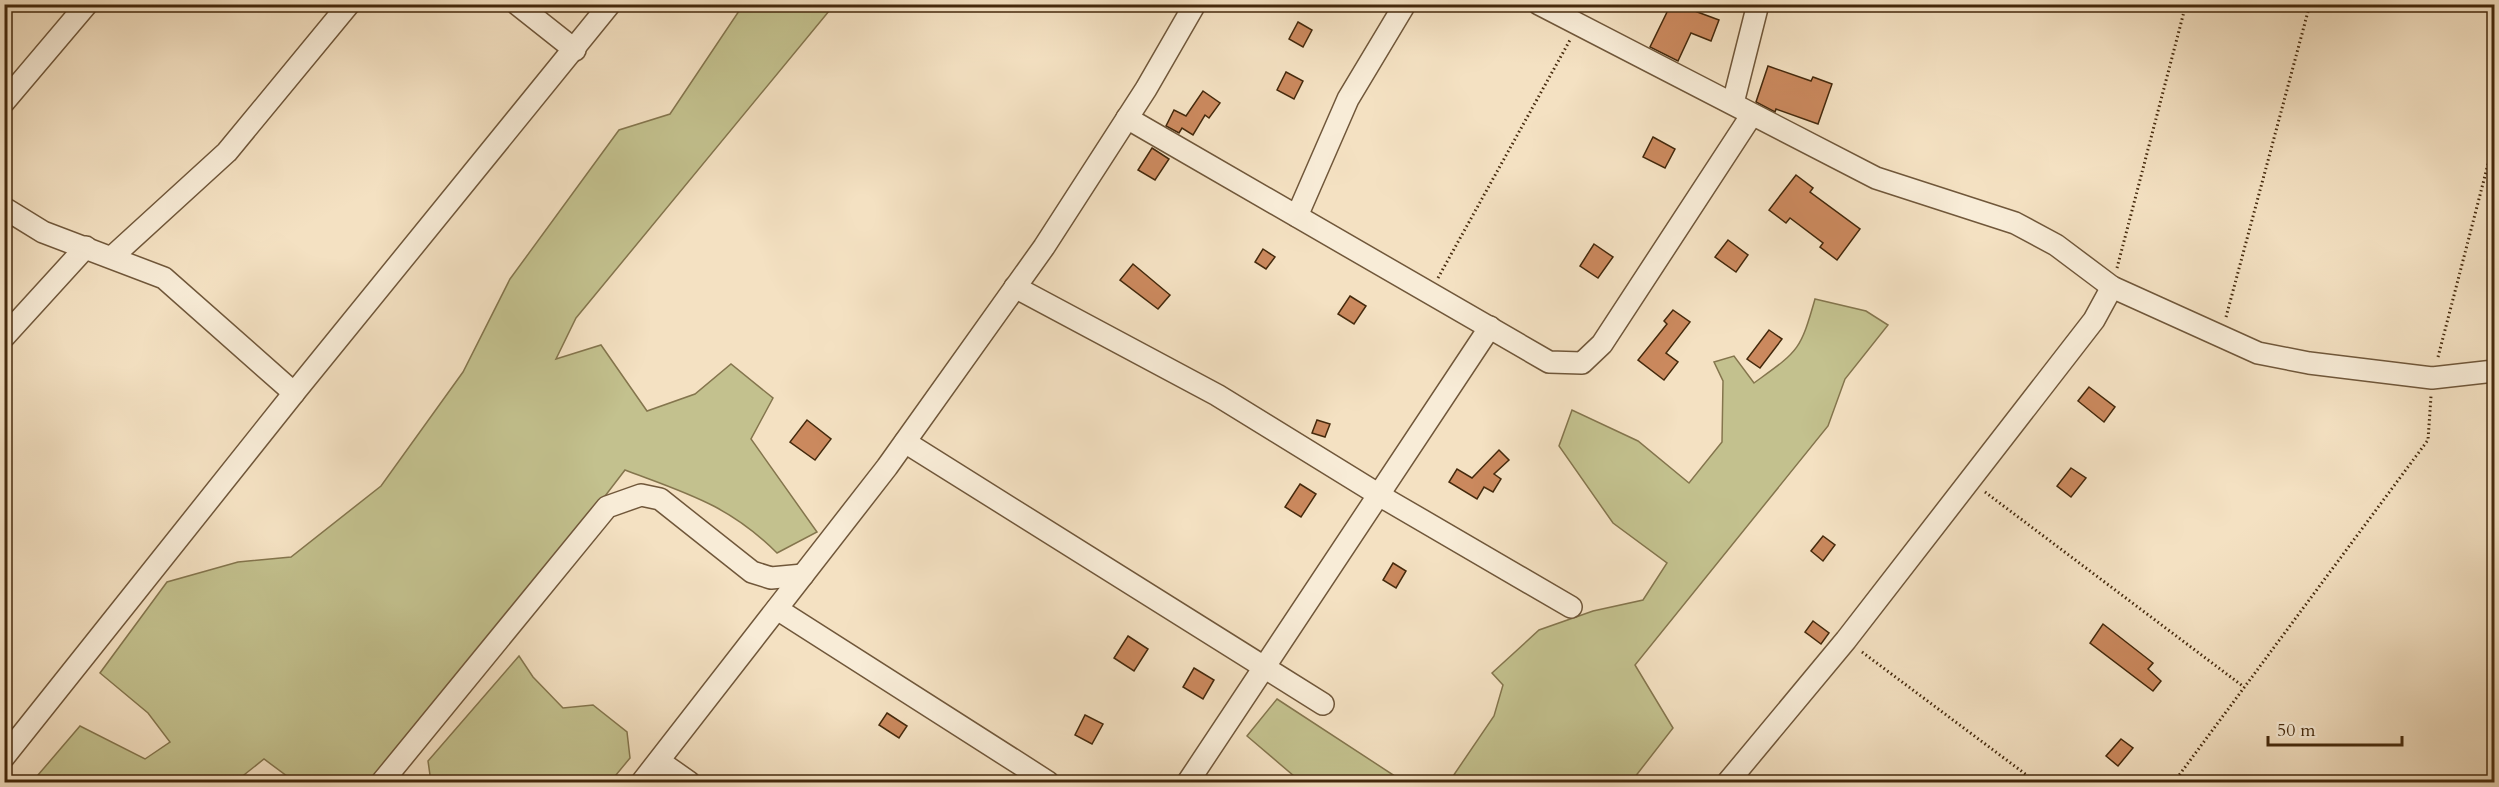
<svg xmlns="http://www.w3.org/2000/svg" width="2499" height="787" font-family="Cardo,serif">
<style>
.green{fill:#c3c18e;stroke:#84754d;stroke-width:1.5}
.building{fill:#cb895e;stroke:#44290c;stroke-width:1.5}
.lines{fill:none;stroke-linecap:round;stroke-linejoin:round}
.minor-casing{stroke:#70573a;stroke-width:24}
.path{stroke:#44290c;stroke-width:3;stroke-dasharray:1.5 3;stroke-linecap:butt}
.minor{stroke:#f8ecd7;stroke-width:21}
</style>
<rect width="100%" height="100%" fill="#f4e1c2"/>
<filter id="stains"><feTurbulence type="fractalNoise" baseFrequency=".00333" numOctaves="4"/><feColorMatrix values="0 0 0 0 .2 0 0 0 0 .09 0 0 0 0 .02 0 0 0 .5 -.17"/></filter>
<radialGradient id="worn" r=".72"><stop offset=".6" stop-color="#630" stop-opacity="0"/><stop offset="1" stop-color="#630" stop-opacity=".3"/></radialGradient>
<g class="green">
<path d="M743,5H834L576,318L556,359L601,345L647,411L695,394L731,364L773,398L751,439L817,532L777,553C729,505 686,493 625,470L394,771L367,782H295L264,759L235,782H32L80,726L145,759L170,742L148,713L100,673L167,582L238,562L291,557L381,486L463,372L510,279L619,130L670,114Z"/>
<path d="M1815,299L1866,311L1888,325L1845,379L1828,426L1635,665L1673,728L1631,782H1449L1494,716L1503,685L1492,673L1539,630L1593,611L1643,600L1667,563L1613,523L1559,446L1572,410L1638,441L1689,483L1722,442L1723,381L1714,362L1734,356L1754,383C1798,351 1800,352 1815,299Z"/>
<path d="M519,656L533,677L563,708L593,705L627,732L630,758L616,775L605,782H431L428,761Z"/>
<path d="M1277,699L1404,782H1301L1247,736Z"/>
</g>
<g class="building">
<path d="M1671,4H1694L1692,10L1719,20L1711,41L1691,33L1678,61L1650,47Z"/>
<path d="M1298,22L1312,30L1303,47L1289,39Z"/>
<path d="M1768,66L1811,81L1813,77L1832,84L1818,124L1776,109L1775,112L1756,102Z"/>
<path d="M1286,72L1303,81L1294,99L1277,90Z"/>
<path d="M1203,91L1220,103L1209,118L1205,115L1193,135L1182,128L1179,133L1166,126L1174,110L1186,116Z"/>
<path d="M1653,137L1675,149L1665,168L1643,157Z"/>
<path d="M1152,148L1169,159L1155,180L1138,170Z"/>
<path d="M1796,175L1813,188L1810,192L1860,229L1837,260L1820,247L1823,243L1790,218L1786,223L1769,210Z"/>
<path d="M1728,240L1748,255L1736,272L1715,257Z"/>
<path d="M1594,244L1613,257L1598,278L1580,266Z"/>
<path d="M1263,249L1275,257L1266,269L1255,262Z"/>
<path d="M1133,264L1170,295L1158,309L1120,280Z"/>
<path d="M1350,296L1366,306L1354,324L1338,314Z"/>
<path d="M1673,310L1690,322L1666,353L1678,362L1664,380L1638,360L1667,324L1664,321Z"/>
<path d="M1769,330L1782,339L1760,368L1747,359Z"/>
<path d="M2089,387L2115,407L2104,422L2078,401Z"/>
<path d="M807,420L831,439L815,460L790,442Z"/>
<path d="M1317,420L1330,424L1325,437L1312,433Z"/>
<path d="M1499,450L1509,460L1494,474L1501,479L1493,492L1484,487L1477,499L1449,482L1457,469L1472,478Z"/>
<path d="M2071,468L2086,478L2071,497L2057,486Z"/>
<path d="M1300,484L1316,494L1301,517L1285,507Z"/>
<path d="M1823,536L1835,545L1823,561L1811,551Z"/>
<path d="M1393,563L1406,571L1396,588L1383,580Z"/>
<path d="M1813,621L1829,633L1821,644L1805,632Z"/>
<path d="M2103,624L2153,663L2148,669L2161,681L2153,691L2090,643Z"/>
<path d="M1128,636L1148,649L1134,671L1114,658Z"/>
<path d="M1194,668L1214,680L1203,699L1183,687Z"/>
<path d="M887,713L907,726L899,738L879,725Z"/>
<path d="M1085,715L1103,724L1092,744L1075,735Z"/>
<path d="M2121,739L2133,748L2118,766L2106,756Z"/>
</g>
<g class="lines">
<g class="minor-casing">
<g id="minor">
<path d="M517,4L575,50"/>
<path d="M1539,4L1876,178L2015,223L2056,245L2112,287L2258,353L2309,363L2432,378L2494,371"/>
<path d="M4,102L87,4"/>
<path d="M1733,103L1758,4"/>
<path d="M1127,118L1549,362L1582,363L1602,344L1751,116"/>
<path d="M4,208L43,232L164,278L294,393L610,4"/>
<path d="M1297,216L1348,99L1405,4"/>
<path d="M112,257L227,152L349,4"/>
<path d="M1015,287L1217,395L1389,501L1571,607"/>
<path d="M4,337L86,247"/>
<path d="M905,442L1323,704"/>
<path d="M777,609L1048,782"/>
<path d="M4,757L294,393"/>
<path d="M659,761L689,782"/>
<path d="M382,782L607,507L641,495L660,499L752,572L771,578L803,575"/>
<path d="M642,782L887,467L1044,247L1146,89L1195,4"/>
<path d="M1188,782L1490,327"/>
<path d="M1728,782L1846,640L2094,320L2112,287"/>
</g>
</g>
<g class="path">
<path d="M2117,268L2186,4"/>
<path d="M1438,278L1570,40"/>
<path d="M2226,317L2310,4"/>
<path d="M2438,357L2494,141"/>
<path d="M1985,492L2244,687"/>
<path d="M1862,652L2036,782"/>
<path d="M2174,782L2428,440L2431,396"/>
</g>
<use href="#minor" class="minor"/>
</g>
<rect width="2499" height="787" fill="none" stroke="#f4e1c2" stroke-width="24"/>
<rect x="6" y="6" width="2487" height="775" fill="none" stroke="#44290c" stroke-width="3"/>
<rect x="12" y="12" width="2475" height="763" fill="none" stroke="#44290c" stroke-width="1.5"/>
<path d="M2268 736v9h134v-9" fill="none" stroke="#44290c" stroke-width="3"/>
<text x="2277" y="736" font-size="18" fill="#44290c" stroke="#f8ecd7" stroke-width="4.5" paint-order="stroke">50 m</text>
<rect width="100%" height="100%" filter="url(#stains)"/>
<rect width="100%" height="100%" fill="url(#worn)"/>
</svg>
